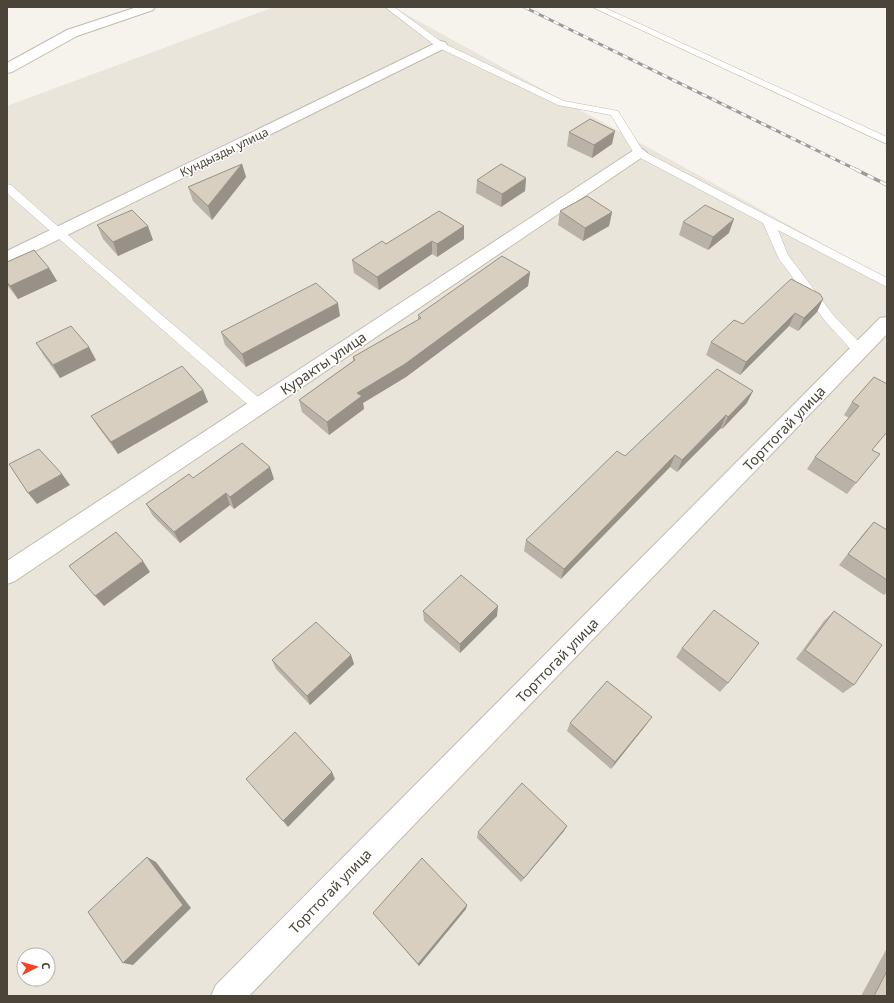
<svg xmlns="http://www.w3.org/2000/svg" width="894" height="1003" font-family="'Noto Sans',sans-serif">
<style>
.residential{fill:#eae5da;fill-rule:evenodd}
.lines{fill:none;stroke-linecap:round;stroke-linejoin:round}
.lane-casing{stroke:#c2bbae;stroke-width:1}
.street-casing{stroke:#c2bbae;stroke-width:2}
.lane{fill:#fff;fill-rule:evenodd}
.street{fill:#fff;fill-rule:evenodd}
.rail-far1-casing{stroke:#9a9a9a;stroke-width:3}
.rail-casing{stroke:#9a9a9a;stroke-width:3.5}
.rail-far1{stroke:#fff;stroke-width:2;stroke-dasharray:5.5;stroke-linecap:butt}
.rail{stroke:#fff;stroke-width:2.5;stroke-dasharray:7;stroke-linecap:butt}
.wall{fill:#bab2a6}
.shaded-wall{fill:#979187}
.building{fill:#d8cfc1;stroke:#979187}
.labels{text-anchor:middle;dominant-baseline:central;stroke-width:3;stroke-linejoin:round;paint-order:stroke}
.far-street-label{font-size:12px;fill:#4b4439;stroke:#fff}
.street-label{font-size:14px;fill:#4b4439;stroke:#fff}
</style>
<rect width="100%" height="100%" fill="#f6f3ec"/>
<path class="residential" d="M274,7H393L887,279V996H7V106ZM24,955H48V979H24Z"/>
<g class="lines">
<g class="lane-casing">
<g id="lane">
<path d="M385,7H394L443,43L564,101L618,111L643,151L887,278V287L778,230L788,255L834,316L865,348L867,351L865,354L860,356L855,354L826,322L779,259L763,223L635,155L611,115L558,105L437,47Z"/>
<path d="M592,7H603L887,137V144Z"/>
<path d="M7,184L11,185L62,230L264,402L266,406L264,410L259,411L254,410L7,193Z"/>
</g>
</g>
<g class="street-casing">
<g id="street">
<path d="M137,7H155L153,10L77,36L12,72L7,73V63L67,30Z"/>
<path d="M440,41L445,42L447,45L445,48L13,262L7,264V251Z"/>
<path d="M639,148L644,150L647,153L644,156L15,581L7,584V561L634,150Z"/>
<path d="M887,317V334L249,996H211L216,985L880,318Z"/>
</g>
</g>
<use href="#lane" class="lane"/>
<use href="#street" class="street"/>
<g class="rail-far1-casing">
<path id="rail-far1" d="M524,7L857,170"/>
</g>
<g class="rail-casing">
<path id="rail" d="M855,169L887,185"/>
</g>
<use href="#rail-far1" class="rail-far1"/>
<use href="#rail" class="rail"/>
</g>
<g class="wall">
<path d="M569,132L612,144L592,158L567,146Z"/>
<path d="M242,164L246,177L212,220L193,201L188,187Z"/>
<path d="M526,178L525,191L501,207L476,193L477,180Z"/>
<path d="M560,211L612,212L609,226L583,241L558,225Z"/>
<path d="M683,222L729,233L708,250L679,235Z"/>
<path d="M97,225L153,240L118,256L103,239Z"/>
<path d="M464,226V239L437,257L432,254L379,290L354,273L352,260L386,244Z"/>
<path d="M7,262L49,268L57,281L18,299L7,285Z"/>
<path d="M530,272L528,286L406,377L363,403L364,409L329,435L302,412L299,400L353,361V357L418,320V315Z"/>
<path d="M823,299L817,312L798,331L789,326L740,375L706,355L711,342L743,324Z"/>
<path d="M340,316L246,367L225,345L221,332Z"/>
<path d="M36,343L96,360L60,378L44,356Z"/>
<path d="M874,377L873,450L870,466L847,494L807,469L815,457L849,418L844,415L852,402Z"/>
<path d="M203,390L208,402L118,454L99,428L91,416Z"/>
<path d="M747,403L722,429L721,428L677,472L670,467L561,579L524,551L526,540L625,456Z"/>
<path d="M193,478L274,479L234,509L230,505L180,543L153,516L146,504Z"/>
<path d="M874,522L887,530V592L884,595L839,565L864,533Z"/>
<path d="M423,611L497,616L460,653L424,621Z"/>
<path d="M834,611L854,685L843,693L796,659L824,621Z"/>
<path d="M682,648L728,683L720,692L676,657Z"/>
<path d="M351,655L354,664L310,705L276,669L272,660Z"/>
<path d="M570,723L646,725L611,769L567,731Z"/>
<path d="M567,826L564,831L521,882L477,838L478,832Z"/>
<path d="M466,909L419,966L373,913Z"/>
<path d="M887,948V996H861Z"/>
</g>
<g class="shaded-wall">
<path d="M615,131L612,144L592,158L594,145Z"/>
<path d="M242,164L246,177L212,220L208,206Z"/>
<path d="M526,178L525,191L501,207L502,194Z"/>
<path d="M612,212L609,226L583,241L585,228Z"/>
<path d="M734,219L729,233L708,250L713,237Z"/>
<path d="M148,226L153,240L118,256L113,242Z"/>
<path d="M464,226V239L437,257V244Z"/>
<path d="M432,241V254L379,290L377,277Z"/>
<path d="M49,268L57,281L18,299L10,286Z"/>
<path d="M530,272L528,286L406,377L363,403L364,409L329,435L327,422L357,393Z"/>
<path d="M823,299L817,312L798,331L804,318Z"/>
<path d="M338,303L340,316L246,367L242,354Z"/>
<path d="M795,313L789,326L740,375L746,362Z"/>
<path d="M89,347L96,360L60,378L53,365Z"/>
<path d="M203,390L208,402L118,454L111,442Z"/>
<path d="M753,391L747,403L722,429L728,417Z"/>
<path d="M726,415L721,428L677,472L682,460Z"/>
<path d="M675,455L670,467L561,579L564,569Z"/>
<path d="M270,467L274,479L234,509L230,497Z"/>
<path d="M62,474L70,485L37,504L28,493Z"/>
<path d="M226,493L230,505L180,543L174,532Z"/>
<path d="M143,561L150,572L104,606L95,596Z"/>
<path d="M498,606L497,616L460,653V644Z"/>
<path d="M351,655L354,664L310,705L307,696Z"/>
<path d="M652,717L646,725L611,769L615,762Z"/>
<path d="M332,772L335,779L288,827L283,821Z"/>
<path d="M567,826L564,831L521,882L524,878Z"/>
<path d="M147,857L156,862L191,908L133,965L123,963Z"/>
<path d="M467,905L466,909L419,966L418,964Z"/>
</g>
<g class="building">
<path d="M590,119L615,131L594,145L569,132Z"/>
<path d="M242,164L208,206L188,187Z"/>
<path d="M501,164L526,178L502,194L477,180Z"/>
<path d="M587,196L612,212L585,228L560,211Z"/>
<path d="M705,205L734,219L713,237L683,222Z"/>
<path d="M132,210L148,226L113,242L97,225Z"/>
<path d="M439,211L464,226L437,244L432,241L377,277L352,260L382,241L386,244Z"/>
<path d="M34,250L49,268L10,286L7,282V262Z"/>
<path d="M502,256L530,272L405,364L357,393L362,396L327,422L299,400L355,360L353,357L421,318L418,315Z"/>
<path d="M791,279L820,294L823,299L804,318L795,313L746,362L711,342L734,320L743,324Z"/>
<path d="M316,283L338,303L242,354L221,332Z"/>
<path d="M71,326L89,347L53,365L36,343Z"/>
<path d="M182,366L203,390L111,442L91,416Z"/>
<path d="M717,369L753,391L728,417L726,415L682,460L675,455L564,569L526,540L617,451L625,456Z"/>
<path d="M874,377L887,384V432L872,450L880,454L856,483L815,457L859,406L852,402Z"/>
<path d="M242,443L270,467L230,497L226,493L174,532L146,504L189,474L193,478Z"/>
<path d="M39,449L62,474L28,493L9,464Z"/>
<path d="M874,522L887,530V580L848,554Z"/>
<path d="M116,532L143,561L95,596L69,566Z"/>
<path d="M461,575L498,606L460,644L423,611Z"/>
<path d="M714,610L759,643L728,683L682,648Z"/>
<path d="M834,611L882,645L854,685L805,650Z"/>
<path d="M316,622L351,655L307,696L272,660Z"/>
<path d="M607,681L652,717L615,762L570,723Z"/>
<path d="M295,732L332,772L283,821L246,779Z"/>
<path d="M522,783L567,826L524,878L478,832Z"/>
<path d="M147,857L183,905L123,963L88,912Z"/>
<path d="M422,858L467,905L418,964L373,913Z"/>
<path d="M887,971V996H874Z"/>
</g>
<g class="labels">
<g class="far-street-label">
<text transform="translate(224 152) rotate(-26)">Кундызды улица</text>
</g>
<g class="street-label">
<text transform="translate(323 363) rotate(-34)">Куракты улица</text>
<text transform="translate(784 428) rotate(-46)">Торттогай улица</text>
<text transform="translate(557 660) rotate(-46)">Торттогай улица</text>
<text transform="translate(330 891) rotate(-46)">Торттогай улица</text>
</g>
</g>
<rect width="894" height="1003" fill="none" stroke="#4b4439" stroke-width="16"/>
<g transform="translate(36 967) rotate(84)"><circle r="19" fill="#ffffff" stroke="#b7b4b0"/>
<path d="M0-3L7 15L0 10L-7 15Z" fill="#fc3f1d"/>
<text y="-6" font-size="11" font-weight="bold" text-anchor="middle" fill="#4b4439">С</text>
</g>
</svg>
